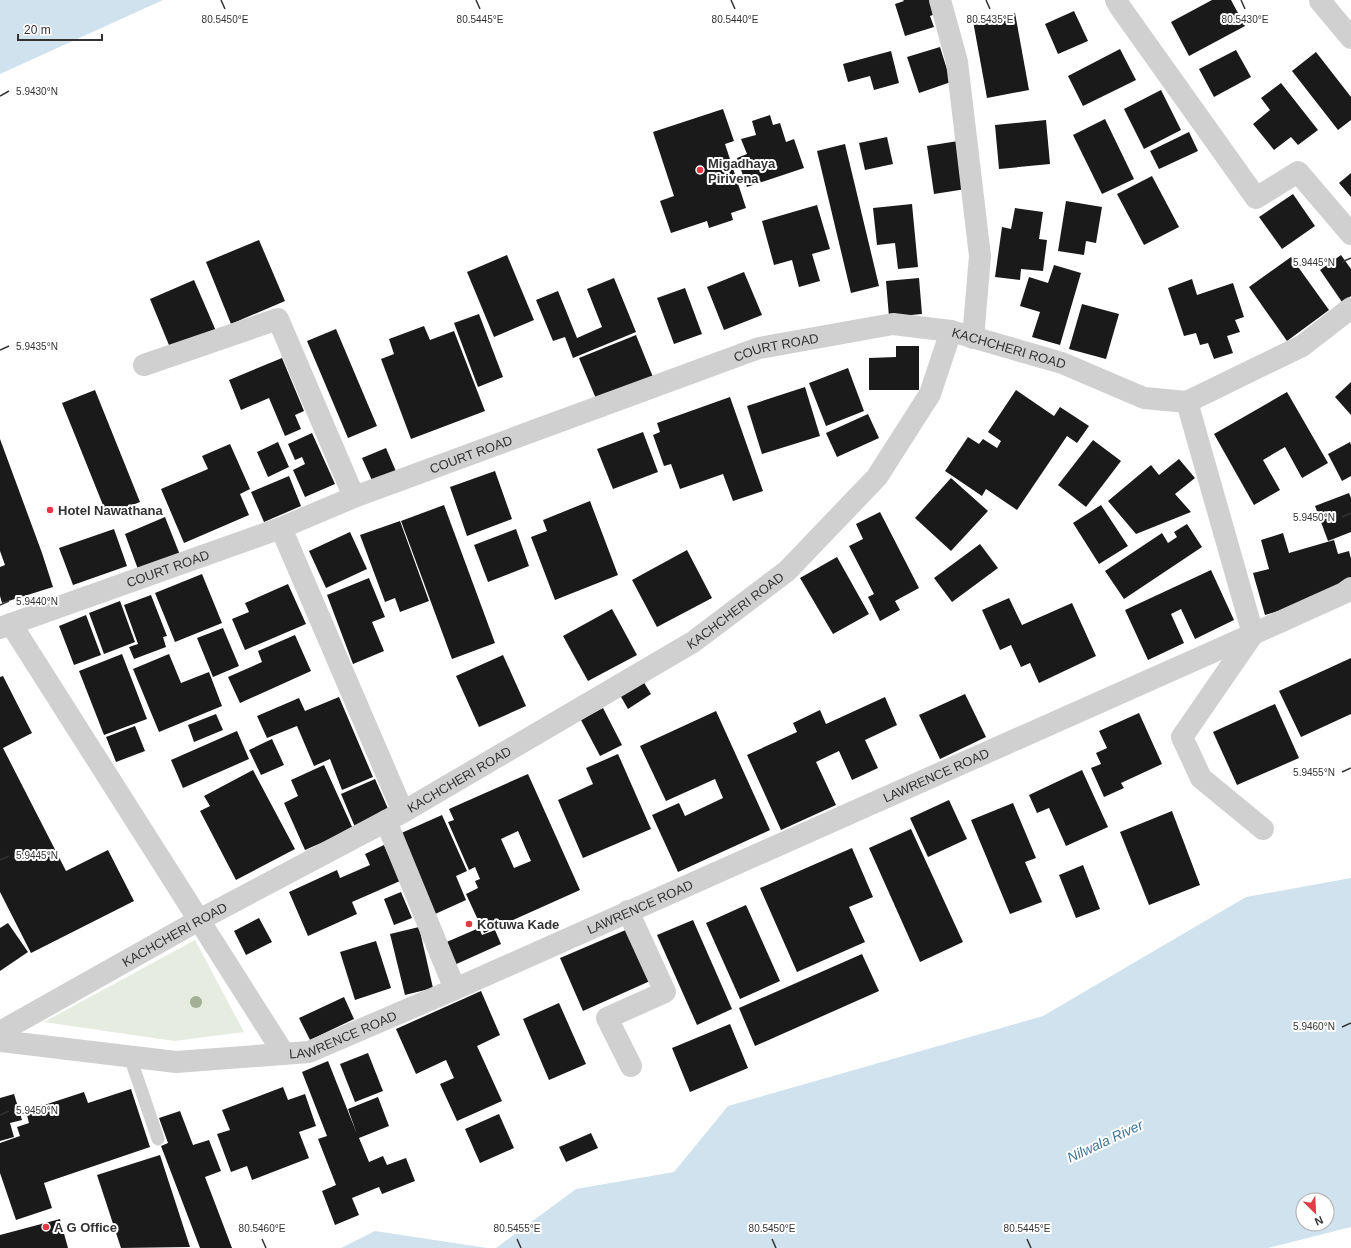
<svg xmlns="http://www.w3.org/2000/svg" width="1351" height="1248" font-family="Arial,sans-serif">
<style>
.green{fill:#e6ecdf}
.water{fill:#cfe2ee;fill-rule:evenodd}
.building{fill:#1a1a1a;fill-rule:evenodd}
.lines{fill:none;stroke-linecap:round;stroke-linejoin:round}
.service{stroke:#d0d0d0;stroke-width:13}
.minor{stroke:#d0d0d0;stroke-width:22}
.tree{fill:#a2b095}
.ticks{fill:none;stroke:#333;stroke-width:1.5}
.poi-dot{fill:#e63946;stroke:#fff;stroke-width:1.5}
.labels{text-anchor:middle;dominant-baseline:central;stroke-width:4;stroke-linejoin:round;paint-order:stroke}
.poi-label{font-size:13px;font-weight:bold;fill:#333;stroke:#fff;text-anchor:start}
.street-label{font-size:13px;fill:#333;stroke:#fff}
.water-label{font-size:14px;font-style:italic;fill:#3f7597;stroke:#fff}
.ticks-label{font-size:10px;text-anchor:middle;fill:#333;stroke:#fff;stroke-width:4;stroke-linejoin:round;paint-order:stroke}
</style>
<rect width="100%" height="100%" fill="#fff"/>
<path class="green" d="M195,940L244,1032L174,1041L44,1022Z"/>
<g class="water">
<path d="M0,0H163L0,74Z"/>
<path d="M1351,878V1227L1268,1248H496L576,1189L674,1172L728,1106L1043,1016L1246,897ZM1303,1200H1327V1224H1303Z"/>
<path d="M375,1231L487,1248H341Z"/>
</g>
<g class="building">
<path d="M903,0H934L938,13L930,16L934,27L905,36L895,4L904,1Z"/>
<path d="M1212,0H1231L1245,26L1189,56L1171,22Z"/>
<path d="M1074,11L1088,41L1058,54L1045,24Z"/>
<path d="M1015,13L1029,90L987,98L973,21Z"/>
<path d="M940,47L951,82L919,93L907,57Z"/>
<path d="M1120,49L1136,80L1083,106L1068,76Z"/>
<path d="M1236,50L1251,77L1214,97L1199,69Z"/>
<path d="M891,51L899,83L874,90L870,76L848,82L843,64Z"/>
<path d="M1316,52L1351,97V120L1338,130L1292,71Z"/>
<path d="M1281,83L1318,130L1298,145L1291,137L1274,150L1253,124L1270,110L1261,98Z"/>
<path d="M1161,90L1181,130L1144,149L1124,109Z"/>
<path d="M723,109L734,141L725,144L746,208L731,213L733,220L709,228L707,221L671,233L660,201L674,196L653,132Z"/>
<path d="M770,115L773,125L780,123L786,142L794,139L804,168L747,187L737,158L747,154L741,139L756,135L752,121Z"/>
<path d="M1105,119L1134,179L1102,194L1073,135Z"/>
<path d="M1046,120L1050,164L999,169L995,125Z"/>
<path d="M1189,132L1198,151L1159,169L1150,151Z"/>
<path d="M887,137L893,164L865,170L859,143Z"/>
<path d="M958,141L966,189L934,194L927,146Z"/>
<path d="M845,144L879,286L851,293L817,151Z"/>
<path d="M1351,173V197L1339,183Z"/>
<path d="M1152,176L1179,227L1144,245L1117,194Z"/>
<path d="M1293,194L1315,226L1282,249L1259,217Z"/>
<path d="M1066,201L1102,207L1096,243L1086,241L1084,255L1058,251Z"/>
<path d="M912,204L918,267L898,269L895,243L877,245L873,208Z"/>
<path d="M817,205L830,249L812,254L820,281L799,287L792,260L774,265L762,221Z"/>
<path d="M1015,208L1043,212L1039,239L1047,240L1043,271L1021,269L1020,280L995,277L1002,227L1011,229Z"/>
<path d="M259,240L285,301L231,324L206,262Z"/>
<path d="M507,255L534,320L494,337L467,272Z"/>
<path d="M1341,255L1351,269V296L1342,302L1320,270Z"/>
<path d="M1291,257L1329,310L1287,341L1249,287Z"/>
<path d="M1054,265L1081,273L1060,345L1032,337L1040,312L1020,306L1029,277L1048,283Z"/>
<path d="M744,272L762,315L724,330L707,287Z"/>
<path d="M614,278L636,332L573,358L565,337L553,341L536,300L558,291L577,338L602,327L587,289Z"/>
<path d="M919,278L922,314L889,317L886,281Z"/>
<path d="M1192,279L1197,295L1233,283L1244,317L1235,320L1240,332L1227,336L1233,353L1214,359L1208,343L1200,345L1196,333L1184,336L1168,288Z"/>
<path d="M194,280L216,331L171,350L150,299Z"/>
<path d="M685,288L702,334L674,344L657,298Z"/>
<path d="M1082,304L1119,314L1106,359L1069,349Z"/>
<path d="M479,314L503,377L478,387L454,323Z"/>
<path d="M424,326L430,340L454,331L485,411L411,439L381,359L394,354L389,339Z"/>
<path d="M336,329L377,426L348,438L307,341Z"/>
<path d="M636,335L653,377L597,401L579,358Z"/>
<path d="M896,346H919V390H869V358L896,357Z"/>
<path d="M282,358L304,411L295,415L301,429L285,436L269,398L241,410L229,380Z"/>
<path d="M848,368L864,411L826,426L809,383Z"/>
<path d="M1351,382V415L1335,397Z"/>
<path d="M805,387L820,436L762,454L747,406Z"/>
<path d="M95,390L140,502L107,515L62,403Z"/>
<path d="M1016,390L1054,416L1060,407L1089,426L1077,443L1067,436L1017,510L986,489L982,496L945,471L968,437L979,444L983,439L997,448L1001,441L988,432Z"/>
<path d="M1287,392L1328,463L1302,478L1285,447L1263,460L1280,490L1254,505L1214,434Z"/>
<path d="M730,397L763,491L733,501L723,474L680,489L671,464L664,466L653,435L660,432L657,423Z"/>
<path d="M868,414L879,438L837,457L826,433Z"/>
<path d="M643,432L658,472L613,489L597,449Z"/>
<path d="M312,433L335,484L305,497L293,470L305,464L302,457L295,460L288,444Z"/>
<path d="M0,439L42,553L53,587L2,603L0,596V567L5,565L0,551Z"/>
<path d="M1093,440L1121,461L1086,507L1058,485Z"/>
<path d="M278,442L289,467L268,477L257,452Z"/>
<path d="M1350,442L1351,445V476L1342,481L1328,454Z"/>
<path d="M230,444L250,489L240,494L249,515L184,543L161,489L208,469L202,456Z"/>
<path d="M386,448L398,476L374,485L362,458Z"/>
<path d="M1179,459L1195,478L1175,494L1191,512L1136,534L1108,501L1151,465L1159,475Z"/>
<path d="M495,471L512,519L467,536L450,487Z"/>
<path d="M289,476L301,506L264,522L251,492Z"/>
<path d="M951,478L988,511L951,551L915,518Z"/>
<path d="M1349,493L1351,498V532L1328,541L1315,506Z"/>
<path d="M590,501L618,575L555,600L531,537L547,531L543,520Z"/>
<path d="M444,505L495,643L452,659L401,521Z"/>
<path d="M1101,505L1128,546L1099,564L1073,523Z"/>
<path d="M880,512L919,588L895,601L900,610L880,621L868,597L874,594L849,546L863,539L856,524Z"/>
<path d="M165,517L180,555L139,572L125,534Z"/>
<path d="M400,521L429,601L400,612L395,598L385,602L360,535Z"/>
<path d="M1187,524L1202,547L1124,599L1105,571L1162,533L1168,543L1177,537L1174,532Z"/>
<path d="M114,529L127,566L73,585L59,548Z"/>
<path d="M516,529L529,566L488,582L474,545Z"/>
<path d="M350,532L367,569L326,588L309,551Z"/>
<path d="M1283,533L1289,553L1334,540L1338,554L1349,551L1351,559V580L1343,586L1309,597L1310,602L1265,615L1253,573L1269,569L1261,540Z"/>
<path d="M980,544L998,568L952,602L934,578Z"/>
<path d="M687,550L712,598L657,627L632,580Z"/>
<path d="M837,557L869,614L833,634L800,578Z"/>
<path d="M1211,570L1234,620L1195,639L1181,609L1171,614L1184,643L1148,660L1125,610Z"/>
<path d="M202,574L222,623L175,642L155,593Z"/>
<path d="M369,578L385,617L372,622L384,651L353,664L327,595Z"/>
<path d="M288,584L306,624L245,650L232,619L249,612L245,603Z"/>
<path d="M151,595L167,636L163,637L166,647L134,659L129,647L138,644L124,605Z"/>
<path d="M1009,598L1022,625L1072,603L1096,656L1039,683L1030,663L1021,667L1011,645L1000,650L982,610Z"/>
<path d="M120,601L135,642L104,654L89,613Z"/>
<path d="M612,609L637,655L588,681L563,636Z"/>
<path d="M86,615L101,655L74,665L59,626Z"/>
<path d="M223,628L239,666L213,677L197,638Z"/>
<path d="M295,635L311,671L240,703L228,677L262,662L258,651Z"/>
<path d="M122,654L147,719L104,735L79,671Z"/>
<path d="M169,654L181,683L209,672L222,706L159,732L133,669Z"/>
<path d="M503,655L526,706L479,727L456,676Z"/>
<path d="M1351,658V714L1301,737L1279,691Z"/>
<path d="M3,676L32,733L3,748L66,871L108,850L134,901L31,953L0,892V677Z"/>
<path d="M643,681L651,694L628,709L620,695Z"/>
<path d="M965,694L986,737L940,759L919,715Z"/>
<path d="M339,697L373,777L342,790L330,759L314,766L297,726L267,738L257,716L299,698L305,711Z"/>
<path d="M885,697L897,725L865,740L878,768L852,780L839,751L816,762L836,805L781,830L747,755L797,732L793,723L820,710L826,724Z"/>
<path d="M1275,704L1299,758L1237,785L1213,732Z"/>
<path d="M603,708L622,745L600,756L581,720Z"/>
<path d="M716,711L770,830L678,872L652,815L679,803L685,816L723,798L715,779L666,801L640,746Z"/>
<path d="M1139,713L1162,764L1121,783L1124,788L1104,797L1091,768L1101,764L1096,753L1107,748L1099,731Z"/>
<path d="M216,714L223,730L194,742L188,725Z"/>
<path d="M135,726L145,751L116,762L106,737Z"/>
<path d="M237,731L249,759L183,788L171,760Z"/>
<path d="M272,739L284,765L261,775L249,750Z"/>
<path d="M618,754L651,829L583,858L558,800L593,784L586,768Z"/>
<path d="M324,765L353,829L305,850L284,803L298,796L291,780Z"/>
<path d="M253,770L295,849L236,880L200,811L210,806L204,796Z"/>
<path d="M1082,770L1108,827L1066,846L1049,808L1037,813L1029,795Z"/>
<path d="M528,774L580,890L484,933L466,894L478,888L475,881L480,879L475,867L469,870L448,822L454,820L449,809ZM518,831L531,861L514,868L501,839Z"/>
<path d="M375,779L389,811L355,827L341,794Z"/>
<path d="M949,800L967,839L928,857L910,818Z"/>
<path d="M1013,803L1036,858L1025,862L1042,902L1010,914L971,820Z"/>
<path d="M1172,811L1200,885L1149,905L1120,832Z"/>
<path d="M442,815L467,871L456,876L466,900L433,915L397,835Z"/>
<path d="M911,829L963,942L920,962L869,848Z"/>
<path d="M384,845L400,881L352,902L357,914L308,936L289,892L337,870L340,878L370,865L365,854Z"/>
<path d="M852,848L873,897L849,907L865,942L797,972L760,888Z"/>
<path d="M1083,865L1100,909L1076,918L1059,875Z"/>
<path d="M401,892L412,918L394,925L384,899Z"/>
<path d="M746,905L780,981L740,999L706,923Z"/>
<path d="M259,918L272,942L246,955L234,931Z"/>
<path d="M693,920L732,1009L697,1025L657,935Z"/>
<path d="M8,923L28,952L0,971V928Z"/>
<path d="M419,927L433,988L405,995L390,934Z"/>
<path d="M479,928L482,935L495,930L501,944L452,966L442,944Z"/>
<path d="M628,929L650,981L583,1011L560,958Z"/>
<path d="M376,941L391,988L355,1000L340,952Z"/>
<path d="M862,954L879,991L755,1046L739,1008Z"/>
<path d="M481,991L500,1035L477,1046L502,1101L457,1121L440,1084L454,1078L446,1060L416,1074L396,1029Z"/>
<path d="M344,997L354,1019L310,1040L299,1018Z"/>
<path d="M559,1003L586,1064L549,1080L523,1019Z"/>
<path d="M730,1024L748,1068L690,1092L672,1048Z"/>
<path d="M368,1053L383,1091L355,1102L340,1064Z"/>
<path d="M328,1061L357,1134L348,1109L378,1097L389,1126L359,1138L369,1162L383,1156L387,1165L406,1158L415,1181L382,1194L379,1187L352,1198L359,1215L335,1225L322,1191L336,1185L318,1139L327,1136L302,1072Z"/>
<path d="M283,1087L288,1100L305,1094L316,1126L299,1132L309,1158L252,1180L247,1166L231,1172L217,1134L230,1130L222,1110Z"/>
<path d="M131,1089L150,1147L44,1183L52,1208L16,1220L0,1173V1143L20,1136L17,1127L29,1123L26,1111L84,1092L88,1103Z"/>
<path d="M14,1094L22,1120L10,1123L14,1137L0,1141V1098Z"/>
<path d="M180,1111L193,1145L209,1140L221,1171L205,1177L232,1248H200L161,1146L168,1143L159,1118Z"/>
<path d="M499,1114L514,1148L480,1163L465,1129Z"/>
<path d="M591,1133L598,1148L566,1162L559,1147Z"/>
<path d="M160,1155L190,1247L121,1248L97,1175Z"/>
<path d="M60,1219L68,1248H0V1235Z"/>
</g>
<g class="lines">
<path class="service" d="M130,1057L158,1139"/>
<g class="minor">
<path d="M940,0L957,62L980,256L973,338"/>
<path d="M1116,0L1120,7L1256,198L1298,172L1351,234"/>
<path d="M1320,1L1351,38"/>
<path d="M144,365L278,319L354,497"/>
<path d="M1187,402L1302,346L1351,308"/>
<path d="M281,528L403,812"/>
<path d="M11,624L284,1054"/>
<path id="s1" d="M0,628L281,528L354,497L759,348L893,324L951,331L1062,363L1144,398L1187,402L1253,634"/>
<path d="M1253,634L1182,737L1201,778L1263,829"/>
<path d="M386,821L455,989"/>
<path d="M628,911L665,992L607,1018L631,1066"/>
<path id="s2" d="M0,1032L199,920L403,812L693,642L787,571L877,477L930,394L951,331"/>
<path id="s3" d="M0,1041L176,1062L309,1052L455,989L1253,634L1344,593L1351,588"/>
</g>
</g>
<circle class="tree" cx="196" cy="1002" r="6"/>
<path class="ticks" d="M221,0L225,9M476,0L480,9M731,0L735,9M986,0L990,9M1241,0L1245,9M0,96L9,91M1342,262L1351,258M0,350L9,346M1342,517L1351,513M0,605L9,601M1342,772L1351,768M0,860L9,856M1342,1027L1351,1023M0,1115L9,1111M262,1239L266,1248M517,1239L521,1248M772,1239L776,1248M1027,1239L1031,1248"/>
<g class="poi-dot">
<circle cx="700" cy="170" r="4"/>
<circle cx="50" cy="510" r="4"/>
<circle cx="469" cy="924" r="4"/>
<circle cx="46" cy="1227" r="4"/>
</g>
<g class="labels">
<g class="poi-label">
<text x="708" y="163">Migadhaya<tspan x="708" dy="15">Pirivena</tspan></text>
<text x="58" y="510">Hotel Nawathana</text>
<text x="477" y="924">Kotuwa Kade</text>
<text x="54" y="1227">A G Office</text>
</g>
<g class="street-label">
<text stroke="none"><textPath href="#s1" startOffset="826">COURT ROAD</textPath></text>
<text stroke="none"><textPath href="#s1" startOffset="1064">KACHCHERI ROAD</textPath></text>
<text stroke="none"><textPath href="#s1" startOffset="502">COURT ROAD</textPath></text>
<text stroke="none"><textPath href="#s1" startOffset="178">COURT ROAD</textPath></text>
<text stroke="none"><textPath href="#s2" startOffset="848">KACHCHERI ROAD</textPath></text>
<text stroke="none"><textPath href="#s3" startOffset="996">LAWRENCE ROAD</textPath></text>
<text stroke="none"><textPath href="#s2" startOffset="524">KACHCHERI ROAD</textPath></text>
<text stroke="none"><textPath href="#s3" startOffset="672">LAWRENCE ROAD</textPath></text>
<text stroke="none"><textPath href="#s2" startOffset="200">KACHCHERI ROAD</textPath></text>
<text stroke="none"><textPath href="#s3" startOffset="348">LAWRENCE ROAD</textPath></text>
</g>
<g class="water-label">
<text transform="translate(1105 1141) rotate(-25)">Nilwala River</text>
</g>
</g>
<g class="ticks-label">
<text x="225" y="23">80.5450°E</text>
<text x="480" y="23">80.5445°E</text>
<text x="735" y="23">80.5440°E</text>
<text x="990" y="23">80.5435°E</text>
<text x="1245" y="23">80.5430°E</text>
<text x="37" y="95">5.9430°N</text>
<text x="1314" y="266">5.9445°N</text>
<text x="37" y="350">5.9435°N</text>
<text x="1314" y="521">5.9450°N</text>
<text x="37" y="605">5.9440°N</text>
<text x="1314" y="776">5.9455°N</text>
<text x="37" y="859">5.9445°N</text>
<text x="1314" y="1030">5.9460°N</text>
<text x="37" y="1114">5.9450°N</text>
<text x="262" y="1232">80.5460°E</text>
<text x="517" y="1232">80.5455°E</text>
<text x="772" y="1232">80.5450°E</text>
<text x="1027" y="1232">80.5445°E</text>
</g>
<g transform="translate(1315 1212) rotate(156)"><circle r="19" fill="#ffffff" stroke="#adadad"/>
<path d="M0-3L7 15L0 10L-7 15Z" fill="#e63946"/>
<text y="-6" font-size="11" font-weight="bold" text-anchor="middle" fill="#333333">N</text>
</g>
<path d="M18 34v6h84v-6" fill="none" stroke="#333333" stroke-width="2"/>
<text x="24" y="34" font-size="12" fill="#333333" stroke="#ffffff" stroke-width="3" paint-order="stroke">20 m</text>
</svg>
